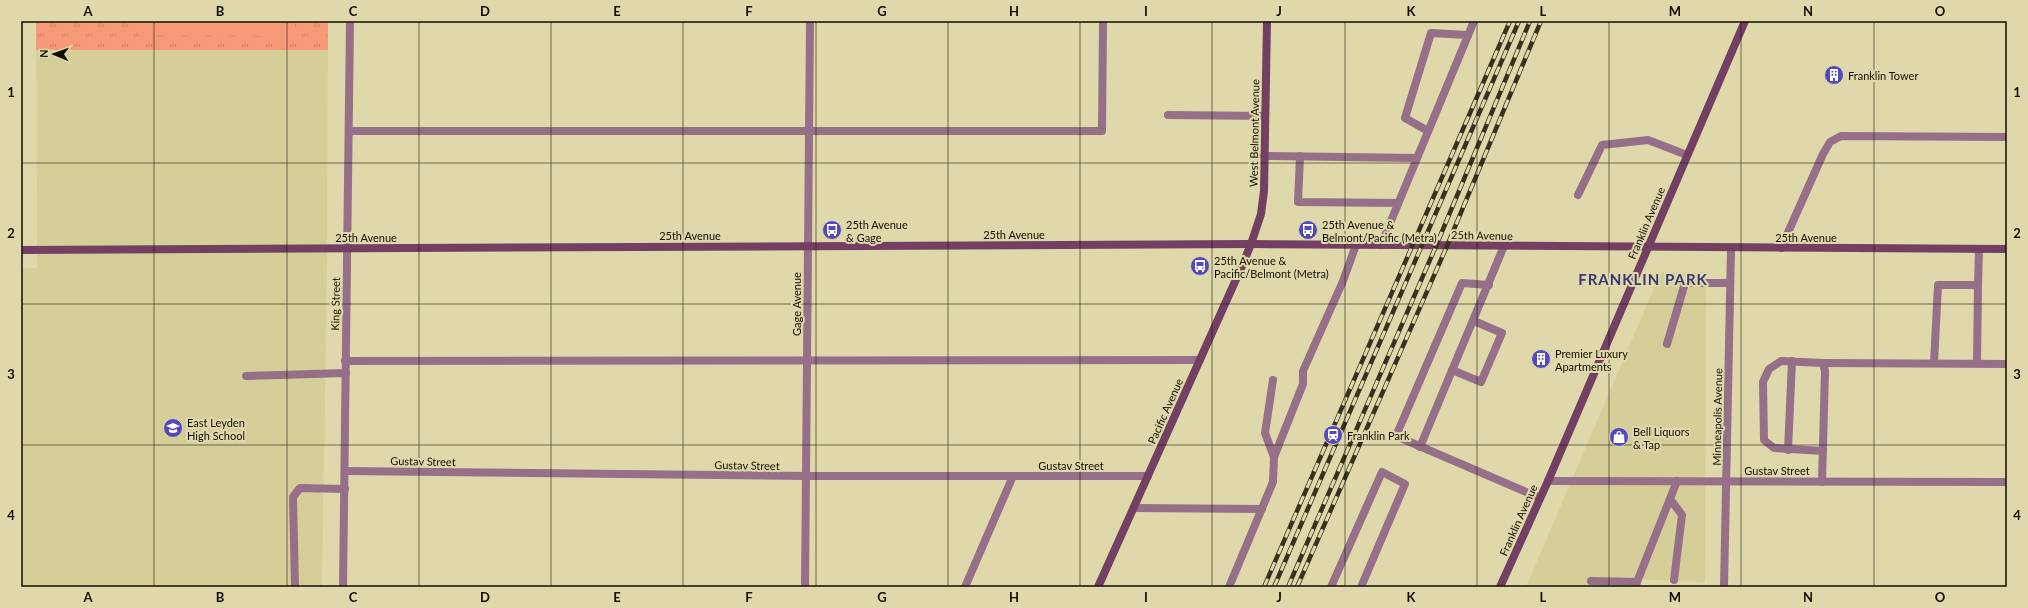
<svg xmlns="http://www.w3.org/2000/svg" width="2028" height="608" font-family="Lato,sans-serif">
<style>
.built{fill:#d6ce99}
.grass{fill:url(#grass-tufts)}
.pitch{fill:#f69977}
.lines{fill:none;stroke-linecap:round;stroke-linejoin:round}
.lane{stroke:#967088;stroke-width:8}
.street{stroke:#967088;stroke-width:8}
.secondary{stroke:#733f62;stroke-width:8}
.rail-casing{stroke:#36321f;stroke-width:4.5}
.rail{stroke:#dfd8aa;stroke-width:3;stroke-dasharray:9;stroke-linecap:butt}
.grid{fill:none;stroke:#110e01;stroke-width:1;stroke-opacity:0.55}
.labels{text-anchor:middle;dominant-baseline:central;stroke-width:4;stroke-linejoin:round;paint-order:stroke}
.poi-label{font-size:11px;fill:#110e01;stroke:#dfd8aa;text-anchor:start}
.street-label{font-size:11px;fill:#110e01;stroke:#dfd8aa}
.district-label{font-size:15px;font-weight:bold;letter-spacing:1px;fill:#393874;stroke:#dfd8aa}
.neatline{fill:none;stroke:#110e01;stroke-width:1.5}
.grid-label{font-size:13px;text-anchor:middle;font-weight:bold;fill:#110e01}
</style>
<defs>
<pattern id="grass-tufts" width="24" height="20" patternUnits="userSpaceOnUse"><rect width="24" height="20" fill="#f69977"/><path d="M3 7l-1-3M5 7V3M7 7l1-3M15 17l-1-3M17 17v-4M19 17l1-3" fill="none" stroke="#d28365"/></pattern>
</defs>
<rect width="100%" height="100%" fill="#dfd8aa"/>
<g class="built">
<path d="M36,21H328L327,268L322,587H21V269L37,268Z"/>
<path d="M1661,272H1706L1705,582L1632,579L1628,587H1526Z"/>
</g>
<rect class="grass" x="36" y="21" width="292" height="29"/>
<path class="pitch" d="M140,21H293L296,28L282,44L270,36L139,35Z"/>
<g class="lines">
<g class="lane">
<path d="M1168,115L1265,116"/>
<path d="M350,131H1102L1103,21"/>
<path d="M1428,131L1405,118L1431,33L1468,35"/>
<path d="M1264,156L1417,158"/>
<path d="M1300,156L1298,202L1398,203"/>
<path d="M1578,195L1602,145L1648,140L1687,155"/>
<path d="M1381,245L1474,21"/>
<path d="M1781,248L1823,154L1830,142L1841,136L2007,137"/>
<path d="M1489,285L1462,283L1396,436L1540,498"/>
<path d="M1978,285L1979,249"/>
<path d="M1667,344L1685,283H1730"/>
<path d="M345,361L1200,360"/>
<path d="M1823,363L2007,364"/>
<path d="M1934,363L1938,285H1978L1977,363"/>
<path d="M1452,370L1481,382L1502,333L1474,321"/>
<path d="M246,376L346,373"/>
<path d="M1273,380L1265,433L1274,457"/>
<path d="M1420,447L1504,246"/>
<path d="M1788,450L1792,361"/>
<path d="M1822,482L1825,371L1823,363L1781,361L1769,369L1763,382L1764,440L1774,448L1823,451"/>
<path d="M1670,499L1682,515L1674,580"/>
<path d="M1134,508L1262,509"/>
<path d="M1591,581L1637,582"/>
<path d="M295,587L293,497L300,488L345,489"/>
<path d="M965,587L1013,476"/>
<path d="M1229,587L1273,482L1274,457L1303,384V371L1343,281L1356,245"/>
<path d="M1331,587L1382,472L1405,484L1361,587"/>
<path d="M1635,587L1677,481"/>
</g>
<g class="street">
<path d="M345,471L806,476H1148"/>
<path d="M1548,481L2007,482"/>
<path d="M343,587L350,21"/>
<path d="M805,587L810,21"/>
<path d="M1724,587L1731,248"/>
</g>
<g class="secondary">
<path d="M21,250L1251,244L2007,249"/>
<path d="M1098,587L1242,266L1251,244L1261,214L1264,191L1267,21"/>
<path d="M1500,587L1548,481L1745,21"/>
</g>
<g class="rail-casing">
<g id="rail">
<path d="M1264,587L1510,21"/>
<path d="M1274,587L1519,21"/>
<path d="M1288,587L1436,246L1530,21"/>
<path d="M1297,587L1447,246L1541,21"/>
</g>
</g>
<use href="#rail" class="rail"/>
</g>
<path class="grid" d="M154,21V587M287,21V587M419,21V587M551,21V587M683,21V587M816,21V587M948,21V587M1080,21V587M1212,21V587M1345,21V587M1477,21V587M1609,21V587M1741,21V587M1874,21V587M21,163H2007M21,304H2007M21,445H2007"/>
<defs>
<g id="building-disc" transform="scale(1)"><circle r="9.5" fill="#5249c0" stroke="#dfd8aa"/><path d="M-4-6H4V6H1V3H-1V6H-4ZM-2.5-4.3h1.7v1.8h-1.7ZM.8-4.3h1.7v1.8H.8ZM-2.5-1h1.7V.8h-1.7ZM.8-1h1.7V.8H.8Z" fill="#fff"/></g>
<g id="bus-disc" transform="scale(1)"><circle r="9.5" fill="#5249c0" stroke="#dfd8aa"/><path d="M-5-6H5V4H4V6H2V4H-2V6H-4V4H-5ZM-3.5-4V0h7V-4ZM-3.5 1.2v1.5H-2V1.2ZM2 1.2v1.5H3.5V1.2Z" fill="#fff"/></g>
<g id="school-disc" transform="scale(1)"><circle r="9.5" fill="#5249c0" stroke="#dfd8aa"/><path d="M0-5L7-2L0 1L-7-2ZM-4 1L0 2.5L4 1V4Q0 6-4 4Z" fill="#fff"/></g>
<g id="station-disc" transform="scale(1)"><circle r="9.5" fill="#5249c0" stroke="#dfd8aa"/><path d="M-3-6H3Q5-6 5-4V2Q5 4 3 4L4.5 6H3L1.5 4h-3L-3 6H-4.5L-3 4Q-5 4-5 2V-4Q-5-6-3-6ZM-3.5-4v3h7v-3ZM-3.5 1v1.5H-2V1ZM2 1v1.5H3.5V1Z" fill="#fff"/></g>
<g id="shop-disc" transform="scale(1)"><circle r="9.5" fill="#5249c0" stroke="#dfd8aa"/><path d="M-5-2.5h2.3a2.7 3.5 0 0 1 5.4 0H5L5.5 6h-11ZM-1.5-2.5h3a1.5 2.3 0 0 0-3 0Z" fill="#fff"/></g>
</defs>
<g fill-rule="evenodd">
<use href="#building-disc" x="1834" y="75"/>
<use href="#bus-disc" x="832" y="230"/>
<use href="#bus-disc" x="1308" y="230"/>
<use href="#bus-disc" x="1200" y="266"/>
<use href="#building-disc" x="1541" y="359"/>
<use href="#school-disc" x="173" y="428"/>
<use href="#station-disc" x="1333" y="435"/>
<use href="#shop-disc" x="1619" y="437"/>
</g>
<g class="labels">
<g class="poi-label">
<text x="1848" y="75">Franklin Tower</text>
<text x="846" y="224">25th Avenue<tspan x="846" dy="13">&amp; Gage</tspan></text>
<text x="1322" y="224">25th Avenue &amp;<tspan x="1322" dy="13">Belmont/Pacific (Metra)</tspan></text>
<text x="1214" y="260">25th Avenue &amp;<tspan x="1214" dy="13">Pacific/Belmont (Metra)</tspan></text>
<text x="1555" y="353">Premier Luxury<tspan x="1555" dy="13">Apartments</tspan></text>
<text x="187" y="422">East Leyden<tspan x="187" dy="13">High School</tspan></text>
<text x="1633" y="431">Bell Liquors<tspan x="1633" dy="13">&amp; Tap</tspan></text>
<text x="1347" y="435">Franklin Park</text>
</g>
<g class="street-label">
<text transform="translate(1254 133) rotate(-89)">West Belmont Avenue</text>
<text transform="translate(1646 223) rotate(-67)">Franklin Avenue</text>
<text x="1014" y="234">25th Avenue</text>
<text x="690" y="235">25th Avenue</text>
<text transform="translate(1482 235) rotate(1)">25th Avenue</text>
<text x="366" y="237">25th Avenue</text>
<text x="1806" y="237">25th Avenue</text>
<text transform="translate(335 304) rotate(-89)">King Street</text>
<text transform="translate(796 304) rotate(-90)">Gage Avenue</text>
<text transform="translate(1165 411) rotate(-66)">Pacific Avenue</text>
<text transform="translate(1717 417) rotate(-89)">Minneapolis Avenue</text>
<text transform="translate(423 461) rotate(1)">Gustav Street</text>
<text transform="translate(747 465) rotate(1)">Gustav Street</text>
<text x="1071" y="465">Gustav Street</text>
<text x="1777" y="470">Gustav Street</text>
<text transform="translate(1518 520) rotate(-66)">Franklin Avenue</text>
</g>
<g class="district-label">
<text x="1643" y="279">FRANKLIN PARK</text>
</g>
</g>
<rect width="2028" height="608" fill="none" stroke="#dfd8aa" stroke-width="44"/>
<g transform="translate(54 54) rotate(272)" stroke="#dfd8aa" stroke-width="3" paint-order="stroke">
<path d="M0-3L7 15L0 10L-7 15Z" fill="#110e01"/>
<text y="-6" font-size="11" font-weight="bold" text-anchor="middle" fill="#110e01">N</text>
</g>
<rect x="22" y="22" width="1984" height="564" class="neatline"/>
<g class="grid-label">
<text x="88" y="16">A</text>
<text x="220" y="16">B</text>
<text x="353" y="16">C</text>
<text x="485" y="16">D</text>
<text x="617" y="16">E</text>
<text x="749" y="16">F</text>
<text x="882" y="16">G</text>
<text x="1014" y="16">H</text>
<text x="1146" y="16">I</text>
<text x="1279" y="16">J</text>
<text x="1411" y="16">K</text>
<text x="1543" y="16">L</text>
<text x="1675" y="16">M</text>
<text x="1808" y="16">N</text>
<text x="1940" y="16">O</text>
<text x="11" y="97">1</text>
<text x="2017" y="97">1</text>
<text x="11" y="238">2</text>
<text x="2017" y="238">2</text>
<text x="11" y="379">3</text>
<text x="2017" y="379">3</text>
<text x="11" y="520">4</text>
<text x="2017" y="520">4</text>
<text x="88" y="602">A</text>
<text x="220" y="602">B</text>
<text x="353" y="602">C</text>
<text x="485" y="602">D</text>
<text x="617" y="602">E</text>
<text x="749" y="602">F</text>
<text x="882" y="602">G</text>
<text x="1014" y="602">H</text>
<text x="1146" y="602">I</text>
<text x="1279" y="602">J</text>
<text x="1411" y="602">K</text>
<text x="1543" y="602">L</text>
<text x="1675" y="602">M</text>
<text x="1808" y="602">N</text>
<text x="1940" y="602">O</text>
</g>
</svg>
